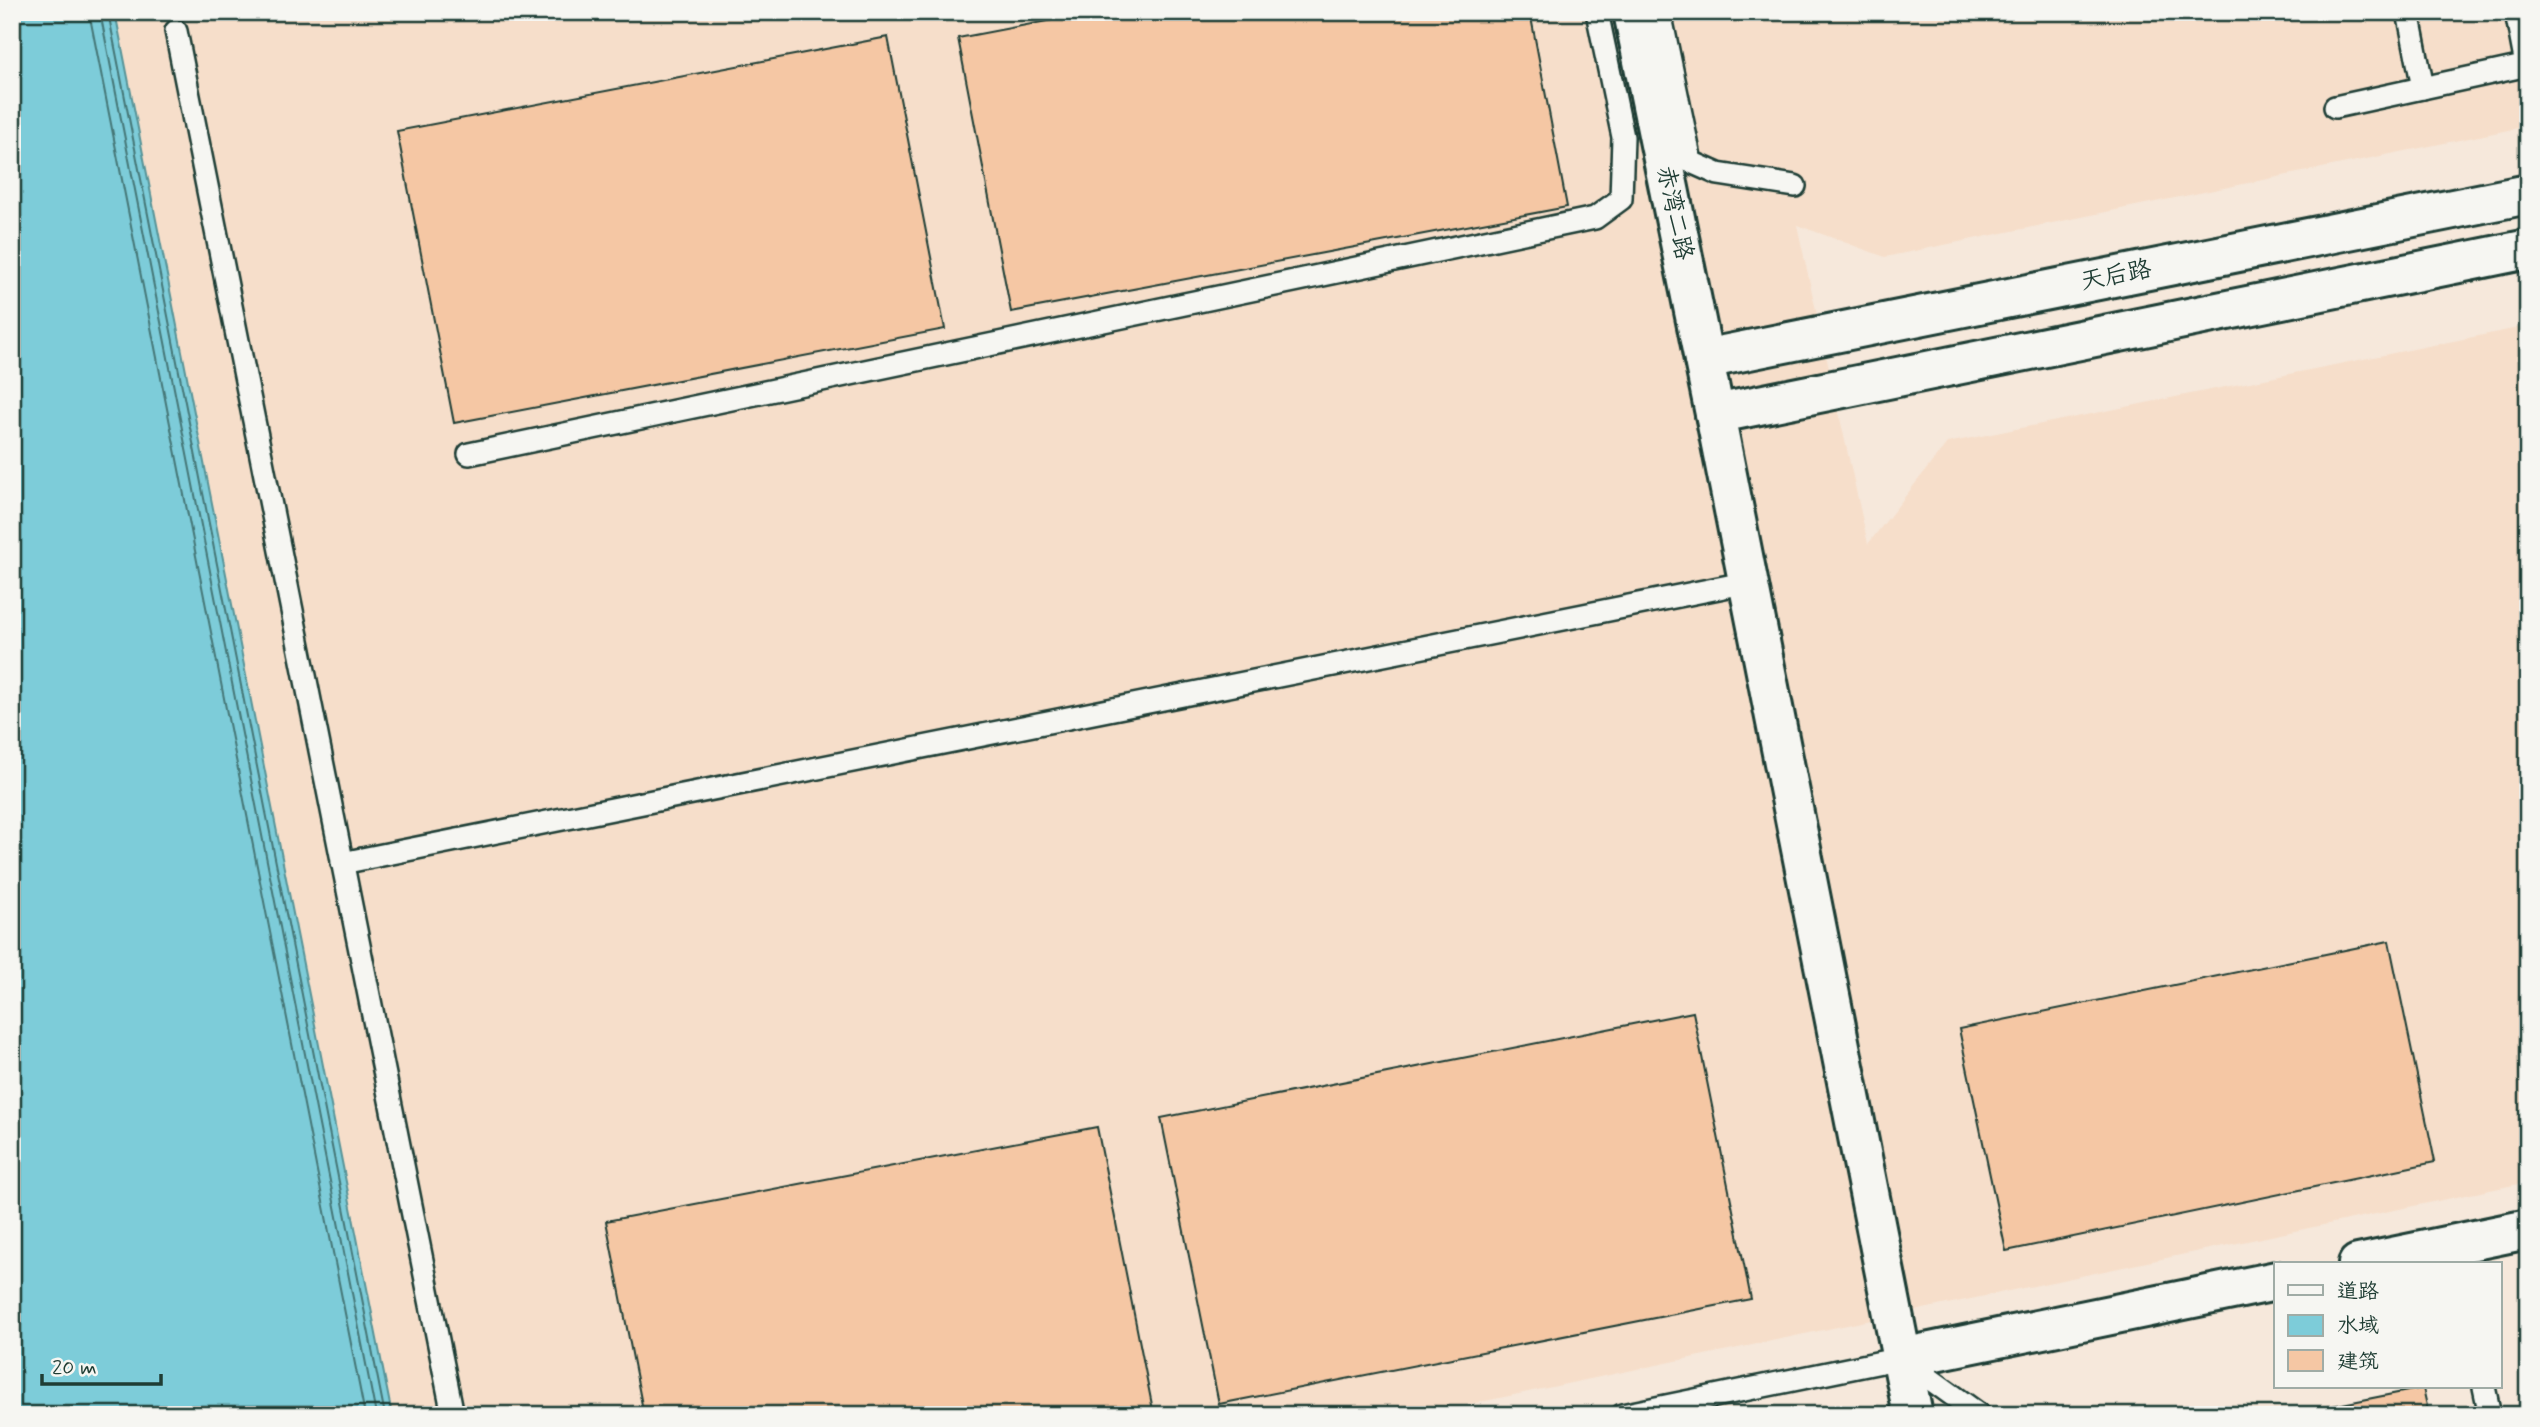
<svg xmlns="http://www.w3.org/2000/svg" width="2540" height="1427" font-family="Mynerve,'LXGW WenKai TC',sans-serif">
<style>
.built{fill:#f6deca}
.water{fill:#7dccd9;stroke:#579397;stroke-width:2}
.lines{fill:none;stroke-linecap:round;stroke-linejoin:round}
.shore{stroke:#457676;stroke-width:2}
.building{fill:#f5c7a4;stroke:#1f3d34;stroke-width:2}
.lane-casing{stroke:#1f3d34;stroke-width:26}
.street-casing{stroke:#1f3d34;stroke-width:44}
.secondary-casing{stroke:#1f3d34;stroke-width:44}
.lane{stroke:#f6f6f2;stroke-width:21}
.street{stroke:#f6f6f2;stroke-width:38}
.secondary{stroke:#f6f6f2;stroke-width:38}
.labels{text-anchor:middle;dominant-baseline:central;stroke-width:5;stroke-linejoin:round;paint-order:stroke}
.street-label{font-size:24px;fill:#1f3d34;stroke:#f6f6f2}
</style>
<rect width="100%" height="100%" fill="#f6e8db"/>
<filter id="ink" filterUnits="userSpaceOnUse"><feTurbulence type="fractalNoise" baseFrequency=".0143" numOctaves="2"/><feDisplacementMap in="SourceGraphic" scale="14" xChannelSelector="R" yChannelSelector="G"/><feConvolveMatrix kernelMatrix="1 2 1 2 8 2 1 2 1" color-interpolation-filters="sRGB"/></filter>
<g filter="url(#ink)">
<path class="built" d="M115,12H2528V126L1885,257L1797,225L1868,544L1947,443L2528,326V1182L1419,1415H392Z"/>
<path class="water" d="M12,12H115L392,1415H12Z"/>
<g class="lines">
<g class="shore">
<path d="M89,12L365,1415"/>
<path d="M100,12L376,1415"/>
<path d="M108,12L385,1415"/>
</g>
</g>
<g class="building">
<path d="M1094,12H1530L1567,207L1011,312L958,38Z"/>
<path d="M888,37L945,329L454,423L397,131Z"/>
<path d="M2389,941L2435,1162L2006,1251L1959,1029Z"/>
<path d="M1693,1012L1751,1299L1219,1404L1161,1118Z"/>
<path d="M1097,1127L1154,1415H644L606,1221Z"/>
<path d="M2423,1388L2429,1415H2287Z"/>
</g>
<g class="lines">
<g class="lane-casing">
<g id="lane">
<path d="M1660,12L1691,162L1718,174L1795,186"/>
<path d="M2408,12L2423,88"/>
<path d="M2516,12L2526,65"/>
<path d="M176,31L453,1415"/>
<path d="M2335,107L2528,65"/>
<path d="M469,454L1595,218L1621,199L1623,137L1597,12"/>
<path d="M342,863L1749,582"/>
<path d="M2484,1387L2490,1415"/>
<path d="M1622,1415L1901,1358L1980,1415"/>
</g>
</g>
<g class="street-casing">
<g id="street">
<path d="M1715,414L1913,1415"/>
<path d="M2358,1264L2528,1229"/>
<path d="M1901,1358L2276,1281"/>
</g>
</g>
<g class="secondary-casing">
<g id="secondary">
<path d="M1633,12L1715,414L2528,249"/>
<path d="M1704,359L2528,194"/>
</g>
</g>
<use href="#lane" class="lane"/>
<use href="#street" class="street"/>
<use href="#secondary" class="secondary"/>
</g>
</g>
<g class="labels">
<g class="street-label">
<text transform="translate(1674 213) rotate(78)">赤湾二路</text>
<text transform="translate(2116 276) rotate(-11)">天后路</text>
</g>
</g>
<rect width="2540" height="1427" fill="none" stroke="#f6f6f2" stroke-width="42"/>
<rect x="21" y="21" width="2498" height="1385" fill="none" stroke="#1f3d34" stroke-width="2.5" filter="url(#ink)"/>
<rect x="2274" y="1262" width="228" height="126" fill="#f6f6f2" stroke="#a0aca6" stroke-width="2"/>
<rect x="2288" y="1285" width="35" height="10" fill="#f6f6f2" stroke="#a0aca6" stroke-width="2"/>
<text x="2337" y="1298" font-size="21" fill="#1f3d34">道路</text>
<rect x="2288" y="1315" width="35" height="21" fill="#7dccd9" stroke="#a0aca6" stroke-width="2"/>
<text x="2337" y="1332" font-size="21" fill="#1f3d34">水域</text>
<rect x="2288" y="1350" width="35" height="21" fill="#f5c7a4" stroke="#a0aca6" stroke-width="2"/>
<text x="2337" y="1368" font-size="21" fill="#1f3d34">建筑</text>
<path d="M42 1374v10h119v-10" fill="none" stroke="#1f3d34" stroke-width="3.5"/>
<text x="52" y="1374" font-size="21" fill="#1f3d34" stroke="#f6f6f2" stroke-width="5" paint-order="stroke">20 m</text>
</svg>
